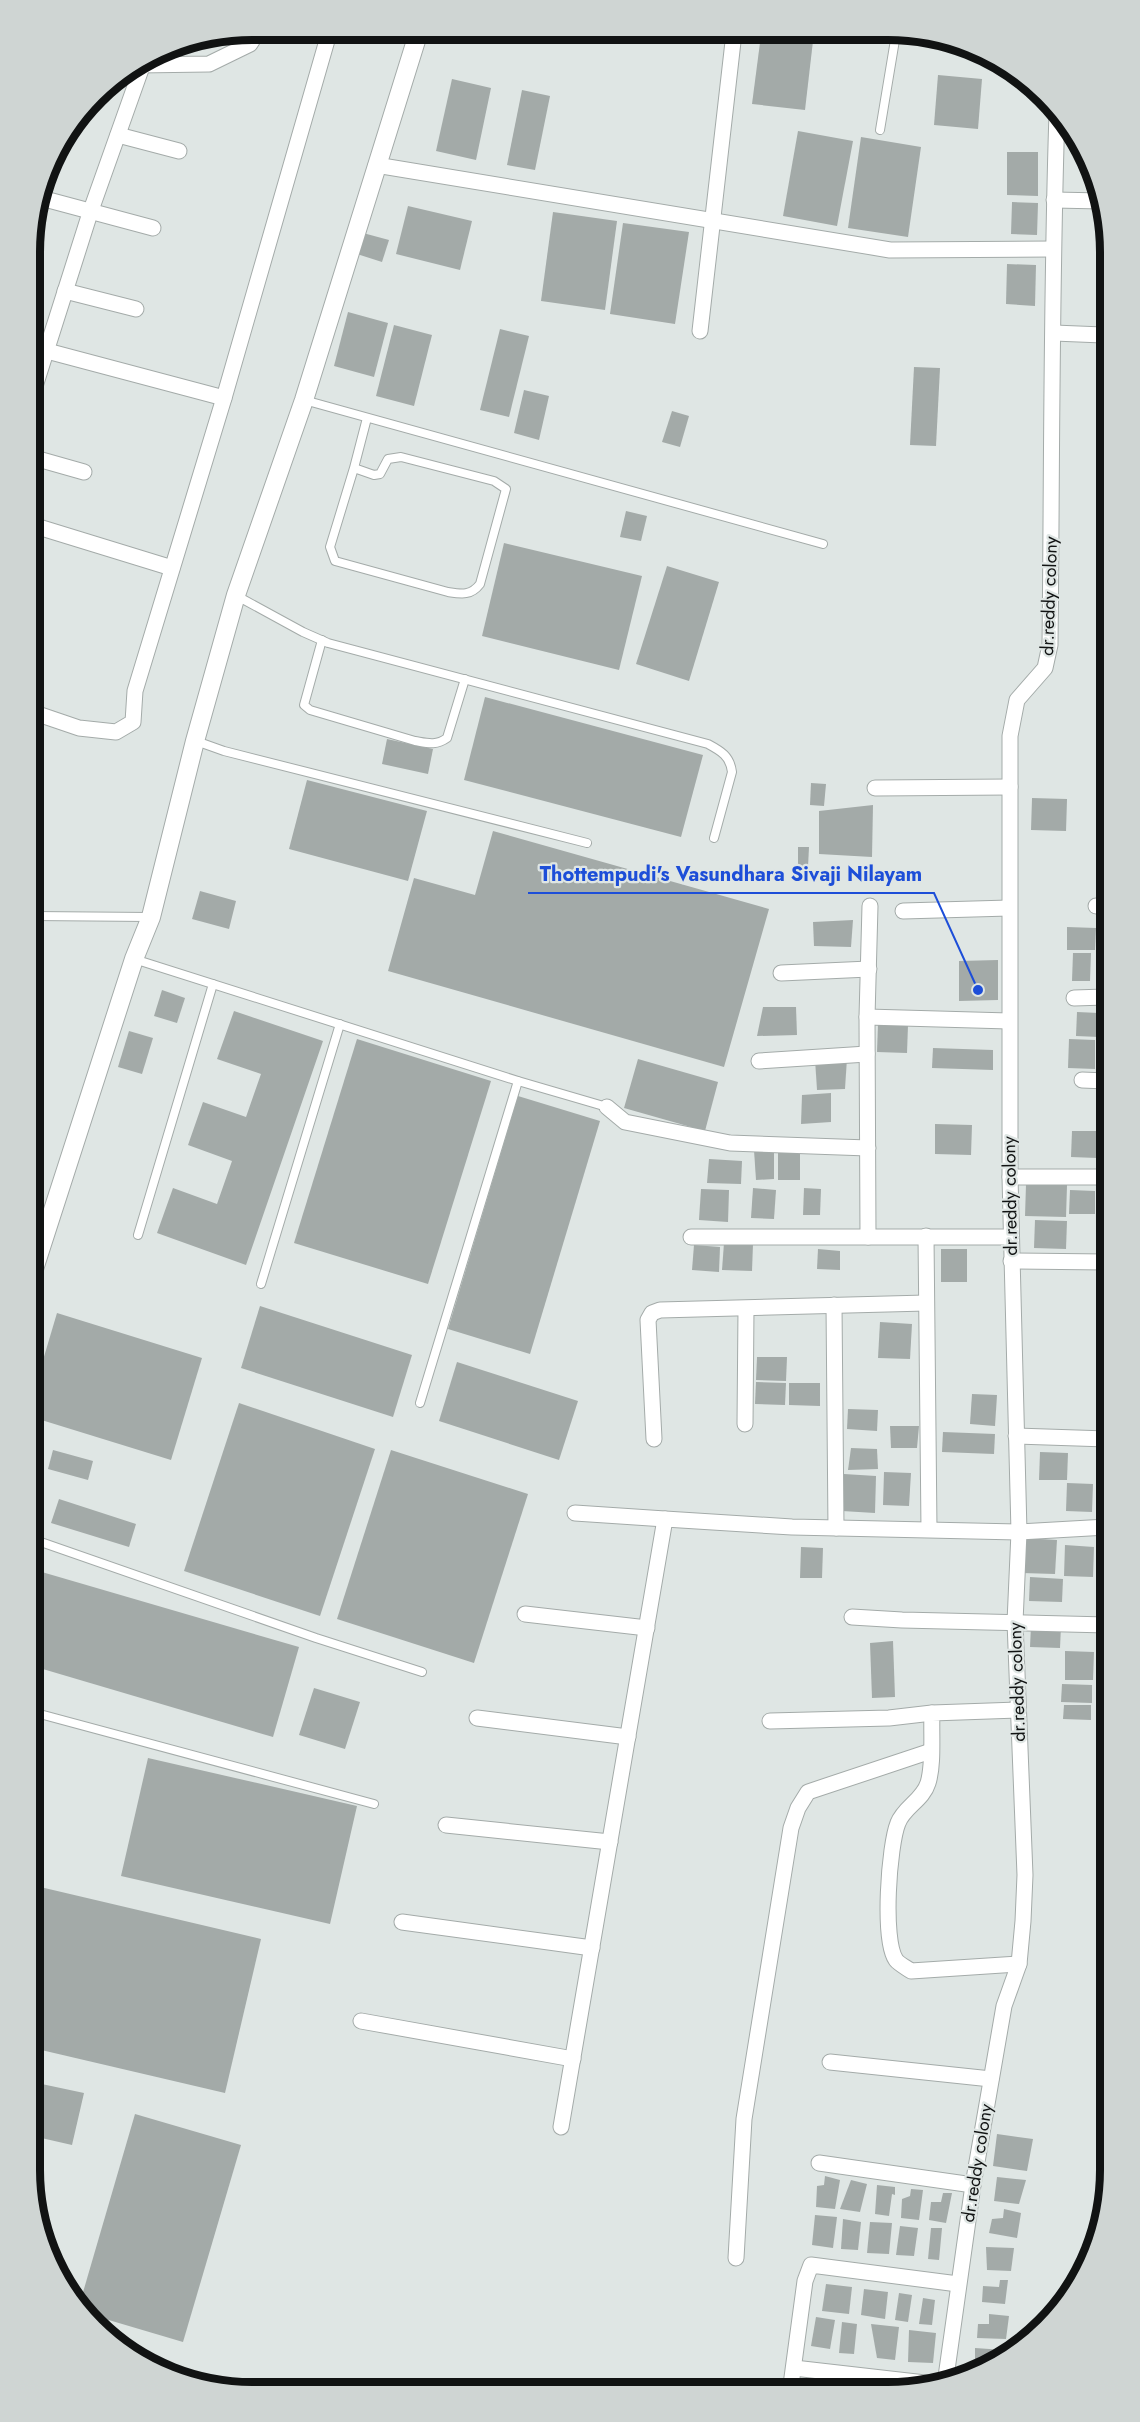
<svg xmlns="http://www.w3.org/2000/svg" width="1140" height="2422" font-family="Jost,sans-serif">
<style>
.building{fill:#a3aaa8}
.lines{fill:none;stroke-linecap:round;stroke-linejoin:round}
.service-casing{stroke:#a4aba9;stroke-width:10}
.minor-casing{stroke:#a4aba9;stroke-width:17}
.tertiary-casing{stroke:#a4aba9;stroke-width:20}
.service{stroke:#fff;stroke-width:8}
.minor{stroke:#fff;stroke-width:15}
.tertiary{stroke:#fff;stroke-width:18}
.labels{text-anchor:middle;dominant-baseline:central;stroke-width:4.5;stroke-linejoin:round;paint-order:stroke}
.street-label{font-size:18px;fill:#111313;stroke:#dfe6e4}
.rim{fill:none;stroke:#111313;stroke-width:8}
.leader{fill:none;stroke:#1d4ed8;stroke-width:2}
.callout-dot{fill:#1d4ed8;stroke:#dfe6e4;stroke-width:2}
.callout-label{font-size:20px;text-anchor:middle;font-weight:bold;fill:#1d4ed8;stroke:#dfe6e4;stroke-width:4.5;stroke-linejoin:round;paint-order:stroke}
</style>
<rect width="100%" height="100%" fill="#dfe6e4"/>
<g class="building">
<path d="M761,35L813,41L805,110L752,104Z"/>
<path d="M938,75L982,79L978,129L934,125Z"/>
<path d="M452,79L491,88L476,160L436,151Z"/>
<path d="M522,90L550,96L535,170L507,165Z"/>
<path d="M798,131L853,141L837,226L783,216Z"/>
<path d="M861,137L921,147L908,237L848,228Z"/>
<path d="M1007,152H1038V196L1007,195Z"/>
<path d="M1012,202L1038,203L1037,235L1011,234Z"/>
<path d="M408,206L472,221L460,270L396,254Z"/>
<path d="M553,212L617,221L605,310L541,301Z"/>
<path d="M623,223L689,232L675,324L610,314Z"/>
<path d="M363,233L389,240L382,262L357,254Z"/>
<path d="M1007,264L1036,265L1035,306L1006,304Z"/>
<path d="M348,312L388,323L374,377L334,366Z"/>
<path d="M394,325L432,335L414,406L376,396Z"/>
<path d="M500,329L529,336L509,417L480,410Z"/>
<path d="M914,367L940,368L936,446L910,445Z"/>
<path d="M524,390L549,396L539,440L514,433Z"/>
<path d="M672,411L689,416L680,447L662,442Z"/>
<path d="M626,511L647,516L641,541L620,537Z"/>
<path d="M504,543L642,576L619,670L482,636Z"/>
<path d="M667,566L719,582L689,681L636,664Z"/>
<path d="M485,697L703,755L681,837L464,780Z"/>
<path d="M387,739L433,749L428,774L382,764Z"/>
<path d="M307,780L427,811L408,881L289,849Z"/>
<path d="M811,783L826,784L824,806L810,805Z"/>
<path d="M1032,798L1067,799L1066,831L1031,830Z"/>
<path d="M873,805L872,857L819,854V811Z"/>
<path d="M493,831L769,909L724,1067L388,971L414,878L475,895Z"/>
<path d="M798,847H809L808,867L798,866Z"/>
<path d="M1098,860H1105V890H1097Z"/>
<path d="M200,891L236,901L229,929L192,919Z"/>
<path d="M853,920L851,947L814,946L813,922Z"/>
<path d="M1067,927L1096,928L1095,950H1067Z"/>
<path d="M1097,950H1105V980H1096Z"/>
<path d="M1073,953H1091L1090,981H1072Z"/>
<path d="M998,960V1000L959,1001V961Z"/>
<path d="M162,990L185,998L177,1023L154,1016Z"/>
<path d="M763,1007H796L797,1035L757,1036Z"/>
<path d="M234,1011L323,1041L246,1265L157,1233L173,1188L217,1204L232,1161L188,1145L203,1102L246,1117L261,1074L217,1059Z"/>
<path d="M1077,1012L1099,1013V1037L1076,1036Z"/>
<path d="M878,1024L908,1025L907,1053L877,1052Z"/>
<path d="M129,1031L153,1038L142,1074L118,1067Z"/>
<path d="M357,1039L491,1081L428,1284L294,1243Z"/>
<path d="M1069,1039L1095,1040V1069L1068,1068Z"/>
<path d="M933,1048L993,1050V1070L932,1068Z"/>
<path d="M847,1058L845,1089L817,1090L815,1059Z"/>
<path d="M638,1059L718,1082L705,1131L624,1108Z"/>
<path d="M1102,1091H1106V1123H1101Z"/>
<path d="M831,1093V1122L801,1124L802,1095Z"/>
<path d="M518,1096L600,1121L530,1354L448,1329Z"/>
<path d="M935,1124L972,1125L971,1155L935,1154Z"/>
<path d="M1103,1129H1106V1157H1102Z"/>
<path d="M1072,1131H1097V1158L1071,1157Z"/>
<path d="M754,1150L774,1151V1179L756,1180Z"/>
<path d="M800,1150V1180H778V1152Z"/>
<path d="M709,1159L742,1161L741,1184L707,1183Z"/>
<path d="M1026,1184L1067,1185L1066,1217L1025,1216Z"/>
<path d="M753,1188L776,1190L774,1219L751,1218Z"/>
<path d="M804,1188L821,1189L820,1215H803Z"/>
<path d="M701,1189L729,1190L728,1222L699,1220Z"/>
<path d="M1070,1190L1095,1191V1214H1069Z"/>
<path d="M1104,1218H1106V1248H1103Z"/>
<path d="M1035,1220L1067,1221L1066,1249L1034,1248Z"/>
<path d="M724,1243L753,1244L752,1271L722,1270Z"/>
<path d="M694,1245L720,1247L719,1272L692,1270Z"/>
<path d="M818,1249L840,1251V1270L817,1269Z"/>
<rect x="941" y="1249" width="26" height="33"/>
<path d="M260,1306L412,1355L393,1417L241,1368Z"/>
<path d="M57,1313L202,1358L171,1460L35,1418V1387Z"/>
<path d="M880,1322L912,1324L910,1359L878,1358Z"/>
<path d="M757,1357H787L786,1381L756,1380Z"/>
<path d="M457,1362L578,1401L559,1460L439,1421Z"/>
<path d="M756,1382L786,1383L785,1405L755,1404Z"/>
<path d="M789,1383H820V1406L789,1405Z"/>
<path d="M972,1394L997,1395L995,1426L970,1424Z"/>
<path d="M1100,1398L1107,1399V1418H1099Z"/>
<path d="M239,1403L375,1449L320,1616L184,1571Z"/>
<path d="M848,1409L878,1410L877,1431L847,1429Z"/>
<path d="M890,1426H919L917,1448H891Z"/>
<path d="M943,1432L995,1434L994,1454L942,1452Z"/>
<path d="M851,1448L877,1449L878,1469L848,1470Z"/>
<path d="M53,1450L93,1461L88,1480L48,1469Z"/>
<path d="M391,1450L528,1494L474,1663L337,1619Z"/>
<path d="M1040,1452L1068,1453L1067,1480H1039Z"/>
<path d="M1098,1453L1107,1454V1479H1096Z"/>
<path d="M884,1472L911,1473L909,1506L883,1505Z"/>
<path d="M844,1474L876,1476L875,1513L842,1511Z"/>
<path d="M1067,1483L1093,1484L1092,1512L1066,1511Z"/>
<path d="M59,1499L136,1524L129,1547L51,1523Z"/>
<path d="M1024,1538L1057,1540L1055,1574L1022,1573Z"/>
<path d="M1065,1545L1094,1547L1093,1577L1064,1576Z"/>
<path d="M801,1547L823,1548L822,1578H800Z"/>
<path d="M35,1570L299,1647L273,1737L36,1667Z"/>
<path d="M1030,1577L1063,1579L1062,1602L1029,1601Z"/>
<path d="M1031,1626H1061L1060,1648L1030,1647Z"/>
<path d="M893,1641L895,1697L872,1698L870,1643Z"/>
<path d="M1065,1651L1094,1652L1093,1680H1065Z"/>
<path d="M1062,1684L1092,1685V1703L1061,1702Z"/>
<path d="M314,1688L360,1702L345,1749L299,1735Z"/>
<path d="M1064,1705H1091V1720L1063,1719Z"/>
<path d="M148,1758L357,1806L330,1924L121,1876Z"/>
<path d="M36,1886L261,1939L225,2093L37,2049Z"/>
<path d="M37,2083L84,2093L72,2145L37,2137Z"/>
<path d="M135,2114L241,2145L183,2342L85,2313L79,2306Z"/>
<path d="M997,2134L1033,2139L1027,2171L993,2166Z"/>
<path d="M825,2176L840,2180L835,2209L816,2207L817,2186L824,2185Z"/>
<path d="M997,2177L1026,2180L1019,2204L994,2201Z"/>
<path d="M851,2180L867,2184L860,2212L840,2209Z"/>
<path d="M877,2185L895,2187V2195L892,2194L889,2216L875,2214Z"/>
<path d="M911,2189L923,2190L919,2220L901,2218L902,2199L910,2196Z"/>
<path d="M943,2193H952L946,2223L929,2220L931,2202H941Z"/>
<path d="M1004,2209L1021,2213L1017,2238L989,2233L992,2219L1003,2218Z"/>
<path d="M815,2215L837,2217L833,2248L812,2245Z"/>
<path d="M843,2219L861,2222L858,2250L841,2249Z"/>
<path d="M870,2222L892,2223L889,2254L867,2253Z"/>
<path d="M900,2226L918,2228L914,2256L896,2255Z"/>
<path d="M931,2228H942L939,2260L928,2259Z"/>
<path d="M986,2247L1014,2248L1011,2271L987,2270Z"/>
<path d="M1000,2280H1008L1005,2304L982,2302L983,2286L999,2287Z"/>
<path d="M826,2284L852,2287L849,2314L822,2311Z"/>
<path d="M864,2289L888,2292L885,2319L861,2315Z"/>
<path d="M899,2293L912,2295L908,2322L895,2320Z"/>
<path d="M923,2298L935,2300L932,2325L919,2324Z"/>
<path d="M989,2314L1009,2316L1006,2339L977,2338L978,2324H989Z"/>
<path d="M816,2317L835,2320L830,2349L811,2346Z"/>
<path d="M842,2322L857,2324L854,2354L839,2353Z"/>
<path d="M871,2324L899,2327L895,2360L877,2358Z"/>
<path d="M909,2330L936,2333L933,2363L908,2362Z"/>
<path d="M975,2348L1004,2350V2358L975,2371Z"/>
</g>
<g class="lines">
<g class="service-casing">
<g id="service">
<path d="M880,130L896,34"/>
<path d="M304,400L823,544"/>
<path d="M354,468L330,547L335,561L448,592C461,594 471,596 480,584L506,489L494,481L401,457L388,459L380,474L374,475L354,468L367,418"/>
<path d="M237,596L303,632L328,643L708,744C721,751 730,756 732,772L714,838"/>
<path d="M322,640L304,705L310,710L415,741C427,743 436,746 447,738L465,679"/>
<path d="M196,741L224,751L587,843"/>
<path d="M33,916L150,917"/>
<path d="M134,959L518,1081L607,1107"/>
<path d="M138,1235L213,984"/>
<path d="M261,1284L340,1024"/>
<path d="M420,1403L518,1081"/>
<path d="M35,1540L316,1638L422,1672"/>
<path d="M36,1713L374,1804"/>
<path d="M151,2367L158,2369"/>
</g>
</g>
<g class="minor-casing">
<g id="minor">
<path d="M138,65L209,64L250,44L259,30"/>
<path d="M118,135L179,151"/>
<path d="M376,165L890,250L1053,249"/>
<path d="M41,198L153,228"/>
<path d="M1054,200L1102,201"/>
<path d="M65,291L136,309"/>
<path d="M700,331L734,33"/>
<path d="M1054,333L1103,335"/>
<path d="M47,351L224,398"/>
<path d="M31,399L90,213L144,61"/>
<path d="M31,457L84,472"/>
<path d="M32,525L172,568"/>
<path d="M32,712L79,728L116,732L133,722L135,691L224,398L330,30"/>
<path d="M875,788L1010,787"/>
<path d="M1096,906H1105"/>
<path d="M903,911L1009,908"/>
<path d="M781,973L869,969"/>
<path d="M1074,998L1105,997"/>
<path d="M867,1017L1009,1021"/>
<path d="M759,1061L867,1054"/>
<path d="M1082,1080L1106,1081"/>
<path d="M607,1107L625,1122L730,1143L868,1148"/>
<path d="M1010,1177H1106"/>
<path d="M926,1236L929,1529"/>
<path d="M691,1237H1011"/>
<path d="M868,1237L867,1017L870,906"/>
<path d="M1011,1261L1106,1262"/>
<path d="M834,1305L836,1528"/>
<path d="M745,1424L746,1309"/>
<path d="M1016,1436L1107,1439"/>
<path d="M654,1439L648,1320L652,1313L660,1310L926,1303"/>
<path d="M575,1513L665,1519"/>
<path d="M525,1614L647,1628"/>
<path d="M852,1617L902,1620L1107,1625"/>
<path d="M1018,1710L932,1713C931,1734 934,1764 928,1783C923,1800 904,1807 898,1823C889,1845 882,1940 896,1960C899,1964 907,1968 911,1971L1019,1964"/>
<path d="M477,1718L628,1737"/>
<path d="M770,1721L889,1718L932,1713"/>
<path d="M446,1825L610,1842"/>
<path d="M402,1922L592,1948"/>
<path d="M361,2021L573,2059"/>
<path d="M830,2062L991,2079"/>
<path d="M561,2127L665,1519L792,1527L1019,1532L1107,1527"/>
<path d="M819,2163L973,2185"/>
<path d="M736,2258L744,2119L791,1828L798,1808L808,1792L931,1751"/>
<path d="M794,2368L934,2384"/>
<path d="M945,2384L973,2185L1004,2006L1019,1964L1023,1921L1025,1875L1015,1622L1019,1532L1010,1177V736L1017,700L1045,668L1050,645C1052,467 1051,290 1057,113"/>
<path d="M791,2385L805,2281L811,2265L958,2284"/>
</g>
</g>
<g class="tertiary-casing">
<path id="tertiary" d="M34,1269L134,959L151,917L195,741L236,595L304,400L419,31"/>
</g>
<use href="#service" class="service"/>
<use href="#minor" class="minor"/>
<use href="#tertiary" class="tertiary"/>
</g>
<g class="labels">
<g class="street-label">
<text transform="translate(1049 596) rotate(-88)">dr.reddy colony</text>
<text transform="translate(1010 1196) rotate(-91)">dr.reddy colony</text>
<text transform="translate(1017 1682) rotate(-92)">dr.reddy colony</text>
<text transform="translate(977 2163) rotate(-81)">dr.reddy colony</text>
</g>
</g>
<path d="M0 0H1140V2422H0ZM252 40H888A212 212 0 0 1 1100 252V2170A212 212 0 0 1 888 2382H252A212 212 0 0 1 40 2170V252A212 212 0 0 1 252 40Z" fill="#cfd5d3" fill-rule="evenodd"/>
<path class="rim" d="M252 40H888A212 212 0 0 1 1100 252V2170A212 212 0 0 1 888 2382H252A212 212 0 0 1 40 2170V252A212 212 0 0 1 252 40Z"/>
<path class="leader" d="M978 990L934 893H528"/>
<circle class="callout-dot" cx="978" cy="990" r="6"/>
<g class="callout-label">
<text x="731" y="881">Thottempudi's Vasundhara Sivaji Nilayam</text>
</g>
</svg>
